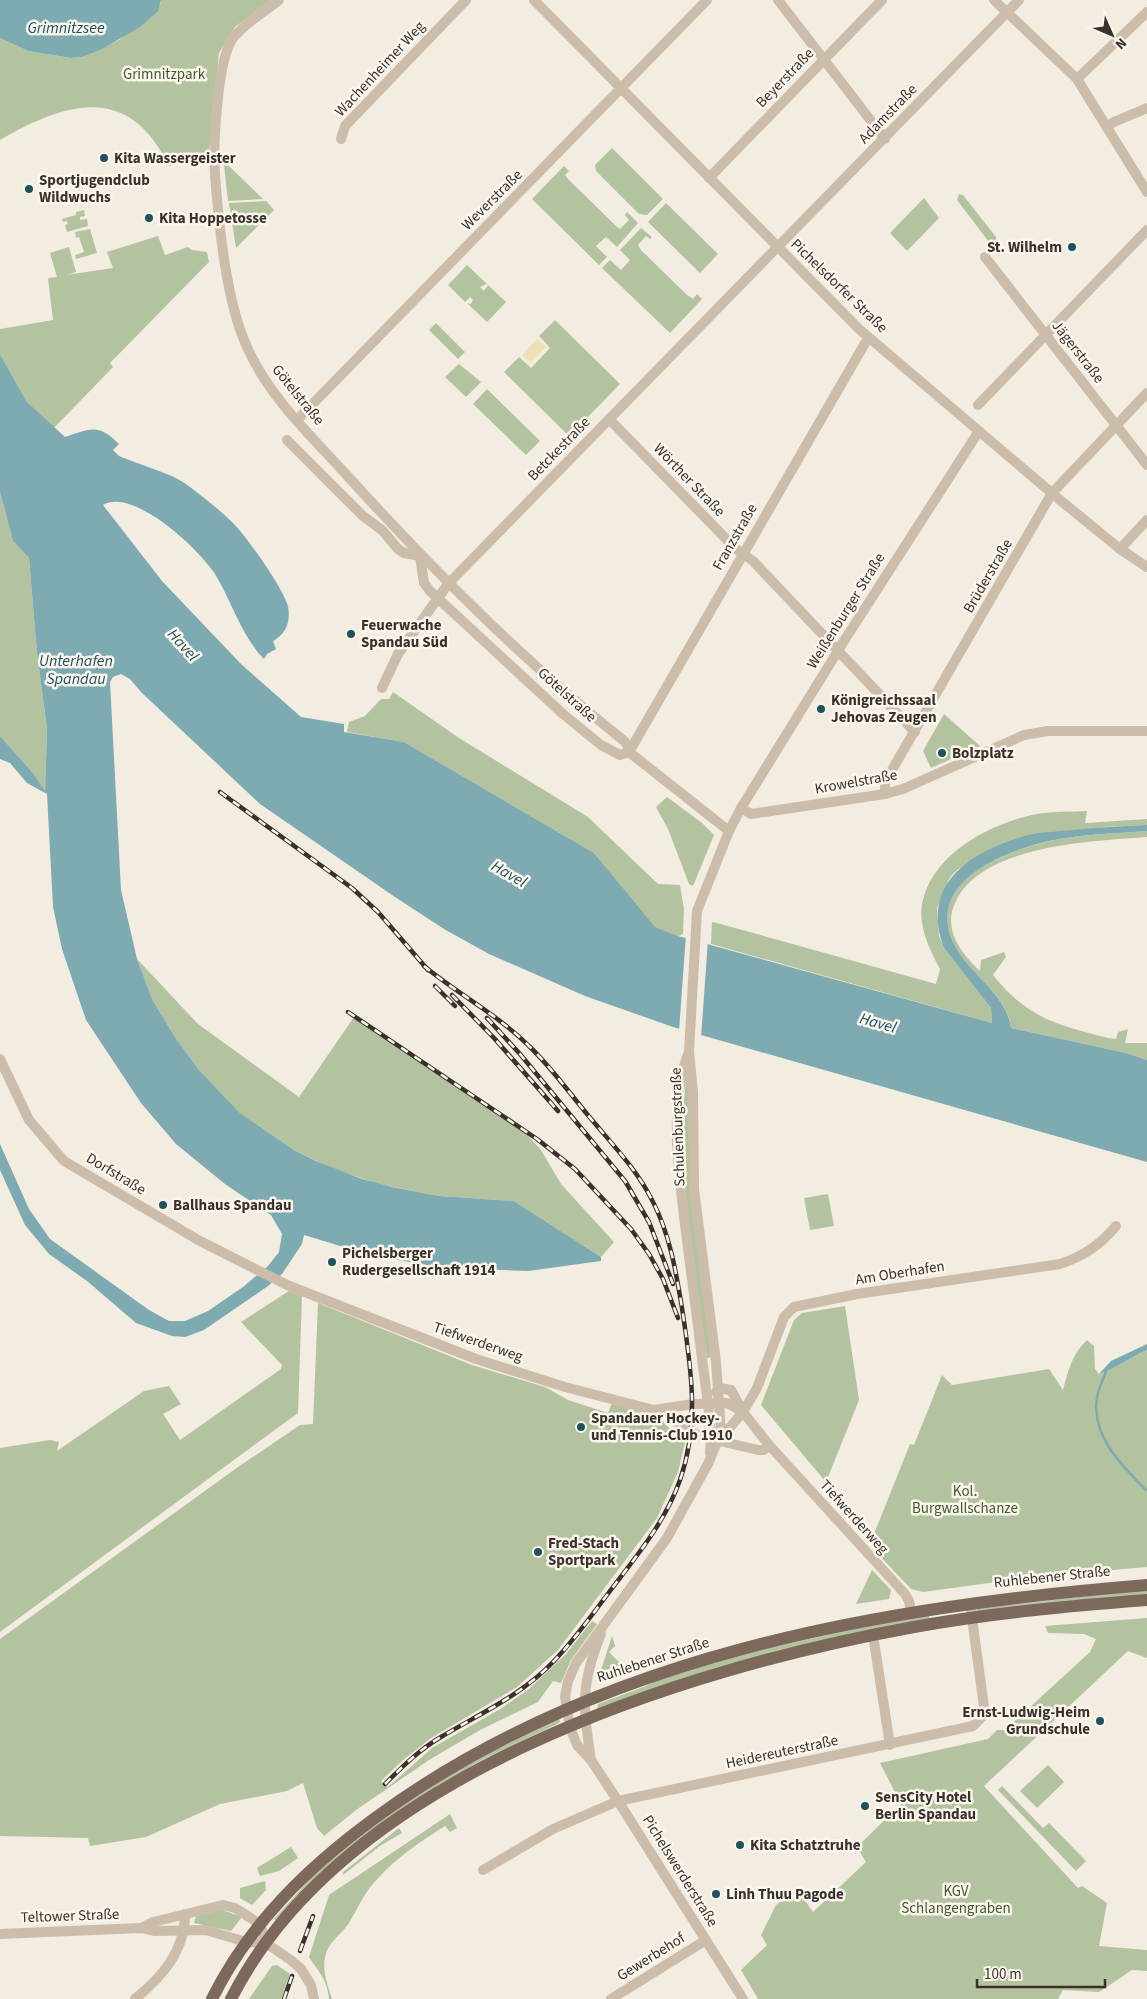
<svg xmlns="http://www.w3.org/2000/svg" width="1147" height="1999" font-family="'Source Sans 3',sans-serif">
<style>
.green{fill:#b4c39f}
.sand{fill:#eee0b7}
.water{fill:#7eaab1}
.pier{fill:#f3ece0}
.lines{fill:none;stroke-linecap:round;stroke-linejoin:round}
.stream{stroke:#7eaab1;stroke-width:2.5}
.minor{stroke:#ccbdab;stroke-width:10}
.major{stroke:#7c695c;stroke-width:12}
.rail-casing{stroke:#3a312a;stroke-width:4.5}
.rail{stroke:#fbf6ed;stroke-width:2.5;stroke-dasharray:8;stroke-linecap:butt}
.minor-bridge{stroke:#ccbdab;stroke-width:10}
.poi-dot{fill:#1f525c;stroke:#fbf6ed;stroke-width:2}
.labels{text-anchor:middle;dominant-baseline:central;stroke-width:5;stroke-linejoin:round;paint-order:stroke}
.street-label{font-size:15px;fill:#3a312a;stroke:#fbf6ed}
.park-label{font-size:15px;fill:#45592e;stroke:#fbf6ed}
.poi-label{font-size:15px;font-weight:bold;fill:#3a312a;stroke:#fbf6ed;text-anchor:start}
.water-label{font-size:16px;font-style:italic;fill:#1f525c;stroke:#fbf6ed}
</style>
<rect width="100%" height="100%" fill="#f3ece0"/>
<g class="green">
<path d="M161,0H271L235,27L219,53L209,153L169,166C129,83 67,101 0,140V38L28,51L71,58L82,57L119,40L160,5Z"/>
<path d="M612,148L663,199L647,215L639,214L596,171L595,165Z"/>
<path d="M227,164L263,199L228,201L224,165Z"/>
<path d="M564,166L569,171L565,175L569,180L616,226L620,229L629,220L625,215L627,212L638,223L617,247L606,237L596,246L607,257L599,265L532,199Z"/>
<path d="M959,194L963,195L996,237V244L989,242L957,200Z"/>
<path d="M924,198L939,218L907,251L890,233Z"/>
<path d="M266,201L274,210L236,248L229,203Z"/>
<path d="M666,203L718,254L700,273L648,222Z"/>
<path d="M84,210L85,216L80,217V220L87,219L88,226L67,232L65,225L68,224L67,221L63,222L62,219L76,215V212Z"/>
<path d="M641,228L652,237L650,239L646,236L638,245L641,250L687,295L693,299L697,294L702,299L670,333L602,268L610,260L621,270L630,260L620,250Z"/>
<path d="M90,229L97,253L76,259L75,255L84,252L79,237L76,238L75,232Z"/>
<path d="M158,236L165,255L188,247L192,250L207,252L209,262L110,363L113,367L54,428L27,402L0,354V329L53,320L48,278L57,277L50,253L69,247L76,272L66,275L113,268L107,252Z"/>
<path d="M467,265L487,284L480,287L484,291L488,285L506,302L487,322L467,303L471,304L473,300L470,297L465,302L448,285Z"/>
<path d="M555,320L620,384L582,423L584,425L571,438L504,372L519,357L531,368L550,348L539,336Z"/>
<path d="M436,323L465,352L458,359L429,330Z"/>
<path d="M459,364L481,382L466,397L445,377Z"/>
<path d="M487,389L540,441L526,455L473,404Z"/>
<path d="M0,492L13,541L29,558L37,653L47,729L45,792L33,773L0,736Z"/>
<path d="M393,692L459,738L588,817L658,884L680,885L684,909L683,934L678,936L654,927L594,853L404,742L347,732L349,722L365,716L381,699H389Z"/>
<path d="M944,714L980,746L931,768L923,751Z"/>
<path d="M667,797L702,823L714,835L693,886L689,884L668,829L656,807Z"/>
<path d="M1087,811L1085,823L1147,819V825L1103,827L977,857L957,870L950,877L937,908L939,936L944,948L991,1008L992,1023L711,944L712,922L717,923L936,984L940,969C930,951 918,926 922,904C932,853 991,823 1037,814C1054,811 1071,812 1087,811Z"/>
<path d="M1147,831V837C1092,841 983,845 956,901C942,928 960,952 980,971L981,960L1004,952L1006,957L993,975C1027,1018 1057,1025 1108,1038L1116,1039L1118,1032L1128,1029L1125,1043H1147V1060L1126,1053L1011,1028C1007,992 968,975 954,944C926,886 993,857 1038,844C1072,834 1111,834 1147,831Z"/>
<path d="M137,959L198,1024L299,1097L354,1017L515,1121L541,1150L561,1184L614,1242L601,1257L514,1201L439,1196L378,1184L329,1167L294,1150L240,1113L199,1070L175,1037L153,1001Z"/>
<path d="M687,1072L712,1357L707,1358C695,1264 674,1166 687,1072Z"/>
<path d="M828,1194L834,1226L810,1230L804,1198Z"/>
<path d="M289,1291L302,1296L298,1413L0,1632V1448L50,1440L59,1442L57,1451L144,1391L169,1386L181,1404L163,1414L180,1440L281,1369L282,1365L241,1322Z"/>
<path d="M318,1303L472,1365L545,1387L568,1400L608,1413L612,1403L659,1417L675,1434L686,1438L678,1472L657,1518L558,1650L517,1687L431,1738L403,1760L381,1781L388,1787L432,1748L502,1708L529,1689L566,1654L592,1621L597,1624L571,1660L561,1683L553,1681L538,1702L480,1730L429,1760L356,1810L324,1836L317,1828L303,1783L287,1791L220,1804L146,1837L90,1846L88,1838L0,1836V1639L238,1467L300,1425L313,1424Z"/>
<path d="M845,1306L859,1400L826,1482L761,1405L794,1320L802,1313Z"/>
<path d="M1087,1340L1094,1346L1095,1369L1099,1374C1116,1369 1130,1357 1147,1350V1567L1033,1577L923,1592L911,1589L876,1552L884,1544L874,1534L910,1444L914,1445L942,1375L952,1385L1049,1369L1063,1390C1068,1371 1072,1354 1087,1340Z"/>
<path d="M872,1570L891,1590L889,1599L856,1604Z"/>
<path d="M1147,1589V1596L976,1612L977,1609Z"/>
<path d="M928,1613L930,1620L597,1711L598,1704L646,1686L656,1680L749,1652Z"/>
<path d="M1147,1618V1658L1128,1651L984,1786L1078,1888L1082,1886L1107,1903L1099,1946L1147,1950V1971L1132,1970L1099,1992L1063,1990L1058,1999H758L741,1970L767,1945L761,1935L776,1905L797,1889L813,1912L866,1862L857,1847L901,1804L880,1763L988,1739L997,1730H1005L1090,1652L1096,1639L1084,1634L1048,1633L1045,1626Z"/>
<path d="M612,1636L615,1646L609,1652L623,1666L628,1662L631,1665L605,1674L601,1670Z"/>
<path d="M559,1717L560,1722L557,1724L484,1759L437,1786L325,1871L278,1922L274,1919L321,1867L349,1842L443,1777Z"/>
<path d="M1048,1765L1064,1782L1037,1808L1020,1791Z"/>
<path d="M1002,1786L1043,1828L1049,1823L1086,1861L1076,1871L998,1790Z"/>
<path d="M450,1814L457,1828L450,1832L445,1826C415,1845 387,1864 366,1893C360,1902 355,1913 349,1923C341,1935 328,1942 325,1957C322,1971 328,1986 332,1999H329C327,1978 319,1973 309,1957L329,1895Z"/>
<path d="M399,1828L402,1833L380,1846L343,1875V1872Z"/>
<path d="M291,1847L298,1858L279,1871L260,1876L257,1868Z"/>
<path d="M265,1881L266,1890L252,1905L240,1898V1888Z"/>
<path d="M220,1909L242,1917L231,1931L194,1923L196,1916Z"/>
<path d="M277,1965L290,1974L281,1999H249L272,1966Z"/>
</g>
<path class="sand" d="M537,339L546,347L531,363L522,355Z"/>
<g class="water">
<path d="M0,0H161L158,11L140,27L102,49L82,57L71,58L28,51L0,38Z"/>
<path d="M0,354L27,402L65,437C91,429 98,423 119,444L113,450L119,456C137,464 171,473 186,484C202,496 219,509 233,523C247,537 283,588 288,606C291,622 286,634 273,641L276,649L267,654L264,659C242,637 232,602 215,574C199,549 133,487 103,505L162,581L241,664L301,717L344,724V732L404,742L594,853L655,927L678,936L992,1023L991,1008L944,948C919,883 972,850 1029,835C1039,832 1052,832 1063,831C1091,828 1119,826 1147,825V831C1111,834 1072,834 1037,844C993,857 926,886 954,944C969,975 1006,992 1011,1028L1126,1053L1147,1060V1162L673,1027L585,996L489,954L444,929L395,897L260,804L142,693L130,679L121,674L113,677L110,682L121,890L137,959L153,1001L175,1037L199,1070L240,1113L294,1150L316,1161L362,1179L392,1187L439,1196L514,1201L601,1257V1261L528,1271L443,1268L370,1255L304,1235L302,1244L282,1274L268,1286L204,1330L185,1337L172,1336L136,1323L87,1281L49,1254L25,1225L0,1170V1144L29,1209L50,1239L149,1310L169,1321H185L208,1311L243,1287L268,1266L279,1252L282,1234L271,1215L225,1184L176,1144L141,1103L86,1020L62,949L53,907L47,794L27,783L10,763L0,759V736L33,773L45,791L47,729L37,653L29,558L13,541L0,492Z"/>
<path d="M1147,1344V1350C1130,1357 1116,1369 1099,1374L1111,1361Z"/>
</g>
<path class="pier" d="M686,935L708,940L701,1038L679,1031Z"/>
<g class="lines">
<path class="stream" d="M1106,1372C1103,1380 1098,1389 1097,1398C1091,1436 1122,1466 1146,1490"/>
<g class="minor">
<path d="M279,0C264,12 245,23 233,38C217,60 213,147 215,175C219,226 226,301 247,347C269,396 307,432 343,471C430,567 521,659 623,740L627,744L629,752L729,831"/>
<path d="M534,0L859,329L1060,500L1120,549L1147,567"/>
<path d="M778,0L885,139"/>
<path d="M994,0L1077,79L1147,192"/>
<path d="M1077,79L1147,12"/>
<path d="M1107,127L1114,122L1147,108"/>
<path d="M341,139L345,126L466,0"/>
<path d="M709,178L882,0"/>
<path d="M985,257L1147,465"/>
<path d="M978,405L1147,230"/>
<path d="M609,419L736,549L753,561L915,732"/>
<path d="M297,420L707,0"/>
<path d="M287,440L362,515L383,531L398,549L404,553L420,556"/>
<path d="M1120,549L1147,520"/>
<path d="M420,556L424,583L430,591L563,714L601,745L620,755L629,752"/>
<path d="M382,688L398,654L448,584L1019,0"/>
<path d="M629,752L868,338"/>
<path d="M885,794V782L1052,493L1147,393"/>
<path d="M741,808L751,814L885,794L903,789L1024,735L1048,731H1147"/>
<path d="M688,1054C666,1114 682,1194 689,1257C696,1306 701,1355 708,1403L711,1439L710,1453"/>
<path d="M0,1059L29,1120L64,1161L200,1241L287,1285L476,1359L565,1387L654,1410L693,1404L727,1403L743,1412"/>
<path d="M716,1392L719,1388L731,1390L743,1412L769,1445L905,1594L909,1601L911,1612"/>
<path d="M664,1409L685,1430L707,1438L758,1450H764L769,1445"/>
<path d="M720,1439L743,1412L757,1388L784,1317L794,1307L857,1294L1060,1264C1084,1256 1100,1245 1116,1226"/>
<path d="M873,1635L890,1745"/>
<path d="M591,1760C583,1706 580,1686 601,1634"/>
<path d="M483,1870L553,1829L618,1801L973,1726L985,1714L971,1611"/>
<path d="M141,1928L153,1922L223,1905L235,1908L260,1924L266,1943"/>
<path d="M0,1934L141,1928L154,1931L206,1930L246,1942L266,1943"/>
<path d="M266,1943L292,1961"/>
<path d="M301,1969L311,1985L314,1999"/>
<path d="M135,1999C162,1977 185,1951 185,1914"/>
<path d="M611,1999L706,1940"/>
<path d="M743,1999L618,1801L591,1760L577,1745L570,1727L565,1697L568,1681L576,1663L667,1538L709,1462L721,1432L716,1362L694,1189L693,1092L689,1051L697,911L729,831L741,808L844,641L979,431"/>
</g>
<g class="major">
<path d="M212,1999C249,1924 308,1867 375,1818C597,1655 878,1607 1147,1585"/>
<path d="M231,1999C345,1774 683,1669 914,1627C991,1613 1069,1606 1147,1600"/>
</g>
<g class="rail-casing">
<g id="rail">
<path d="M220,792L352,888L378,912L428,970"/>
<path d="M435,986L455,1006"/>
<path d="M452,995L494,1038L558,1111"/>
<path d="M348,1012L537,1139L575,1169L631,1229L649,1254L663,1279L678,1318"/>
<path d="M487,1018L520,1054L625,1181L649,1222L673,1284"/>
<path d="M385,1784C402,1767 420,1749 441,1737C481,1713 522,1695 554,1661C576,1638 594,1612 613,1587C639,1553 666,1520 680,1480C700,1423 691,1367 682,1308C676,1272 670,1235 653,1202C637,1169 610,1142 587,1114C568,1091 550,1066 529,1046C498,1015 458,994 424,966"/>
<path d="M300,1951L313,1916"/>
<path d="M284,1999L292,1976"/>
</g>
</g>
<use href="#rail" class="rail"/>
<path class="minor-bridge" d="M292,1961L301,1969"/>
</g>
<g class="poi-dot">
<circle cx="104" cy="158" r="5"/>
<circle cx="29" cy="189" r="5"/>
<circle cx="149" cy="218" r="5"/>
<circle cx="1072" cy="247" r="5"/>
<circle cx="351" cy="634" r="5"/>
<circle cx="821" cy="709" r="5"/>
<circle cx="942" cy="753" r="5"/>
<circle cx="163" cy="1205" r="5"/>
<circle cx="332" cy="1262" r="5"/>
<circle cx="581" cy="1427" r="5"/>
<circle cx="538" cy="1552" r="5"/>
<circle cx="1100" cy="1721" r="5"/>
<circle cx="865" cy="1806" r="5"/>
<circle cx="740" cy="1845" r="5"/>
<circle cx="716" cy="1894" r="5"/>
</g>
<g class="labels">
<g class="street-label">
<text transform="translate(380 69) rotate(-47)">Wachenheimer Weg</text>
<text transform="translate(785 78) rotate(-46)">Beyerstraße</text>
<text transform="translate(888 114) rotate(-46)">Adamstraße</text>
<text transform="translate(492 200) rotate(-45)">Weverstraße</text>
<text transform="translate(839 286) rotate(44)">Pichelsdorfer Straße</text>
<text transform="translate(1078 352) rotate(52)">Jägerstraße</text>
<text transform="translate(298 395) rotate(51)">Götelstraße</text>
<text transform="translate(559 449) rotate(-46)">Betckestraße</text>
<text transform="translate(689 480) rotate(46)">Wörther Straße</text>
<text transform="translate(735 537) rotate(-60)">Franzstraße</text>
<text transform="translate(988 576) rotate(-60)">Brüderstraße</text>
<text transform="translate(846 611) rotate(-58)">Weißenburger Straße</text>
<text transform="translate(567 695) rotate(42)">Götelstraße</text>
<text transform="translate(856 782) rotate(-10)">Krowelstraße</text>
<text transform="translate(678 1127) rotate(-92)">Schulenburgstraße</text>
<text transform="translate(116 1174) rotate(31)">Dorfstraße</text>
<text transform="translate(900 1273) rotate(-9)">Am Oberhafen</text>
<text transform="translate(478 1342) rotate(19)">Tiefwerderweg</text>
<text transform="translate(854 1517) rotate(48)">Tiefwerderweg</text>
<text transform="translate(1052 1577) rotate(-6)">Ruhlebener Straße</text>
<text transform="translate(653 1660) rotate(-18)">Ruhlebener Straße</text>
<text transform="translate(782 1752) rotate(-12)">Heidereuterstraße</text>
<text transform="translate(680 1871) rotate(58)">Pichelswerderstraße</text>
<text transform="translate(70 1916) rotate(-2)">Teltower Straße</text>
<text transform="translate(651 1957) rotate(-32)">Gewerbehof</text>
</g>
<g class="park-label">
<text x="164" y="74">Grimnitzpark</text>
<text x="965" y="1491">Kol.<tspan x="965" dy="17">Burgwallschanze</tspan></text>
<text x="956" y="1891">KGV<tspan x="956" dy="17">Schlangengraben</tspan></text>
</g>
<g class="poi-label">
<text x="114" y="158">Kita Wassergeister</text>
<text x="39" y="180">Sportjugendclub<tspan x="39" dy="17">Wildwuchs</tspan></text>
<text x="159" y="218">Kita Hoppetosse</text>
<text x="1062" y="247" text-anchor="end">St. Wilhelm</text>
<text x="361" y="625">Feuerwache<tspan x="361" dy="17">Spandau Süd</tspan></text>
<text x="831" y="700">Königreichssaal<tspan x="831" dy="17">Jehovas Zeugen</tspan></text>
<text x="952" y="753">Bolzplatz</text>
<text x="173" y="1205">Ballhaus Spandau</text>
<text x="342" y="1253">Pichelsberger<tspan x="342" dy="17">Rudergesellschaft 1914</tspan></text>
<text x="591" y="1418">Spandauer Hockey-<tspan x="591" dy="17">und Tennis-Club 1910</tspan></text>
<text x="548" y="1543">Fred-Stach<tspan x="548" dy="17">Sportpark</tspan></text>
<text x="1090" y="1712" text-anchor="end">Ernst-Ludwig-Heim<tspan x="1090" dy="17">Grundschule</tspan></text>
<text x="875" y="1797">SensCity Hotel<tspan x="875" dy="17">Berlin Spandau</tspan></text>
<text x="750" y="1845">Kita Schatztruhe</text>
<text x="726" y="1894">Linh Thuu Pagode</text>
</g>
<g class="water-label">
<text x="66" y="28">Grimnitzsee</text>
<text transform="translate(183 645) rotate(48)">Havel</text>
<text x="76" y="661">Unterhafen<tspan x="76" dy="18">Spandau</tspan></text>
<text transform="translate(509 874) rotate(30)">Havel</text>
<text transform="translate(878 1023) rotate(16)">Havel</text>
</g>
</g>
<g transform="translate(1112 35) rotate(135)" stroke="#fbf6ed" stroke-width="4" paint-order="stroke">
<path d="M0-4L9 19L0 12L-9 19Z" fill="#3a312a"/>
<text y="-8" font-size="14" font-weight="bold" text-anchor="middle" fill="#3a312a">N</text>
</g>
<path d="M977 1979v8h128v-8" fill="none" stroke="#3a312a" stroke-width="2.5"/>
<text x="984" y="1979" font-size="15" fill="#3a312a" stroke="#fbf6ed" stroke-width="4" paint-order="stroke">100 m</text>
</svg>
